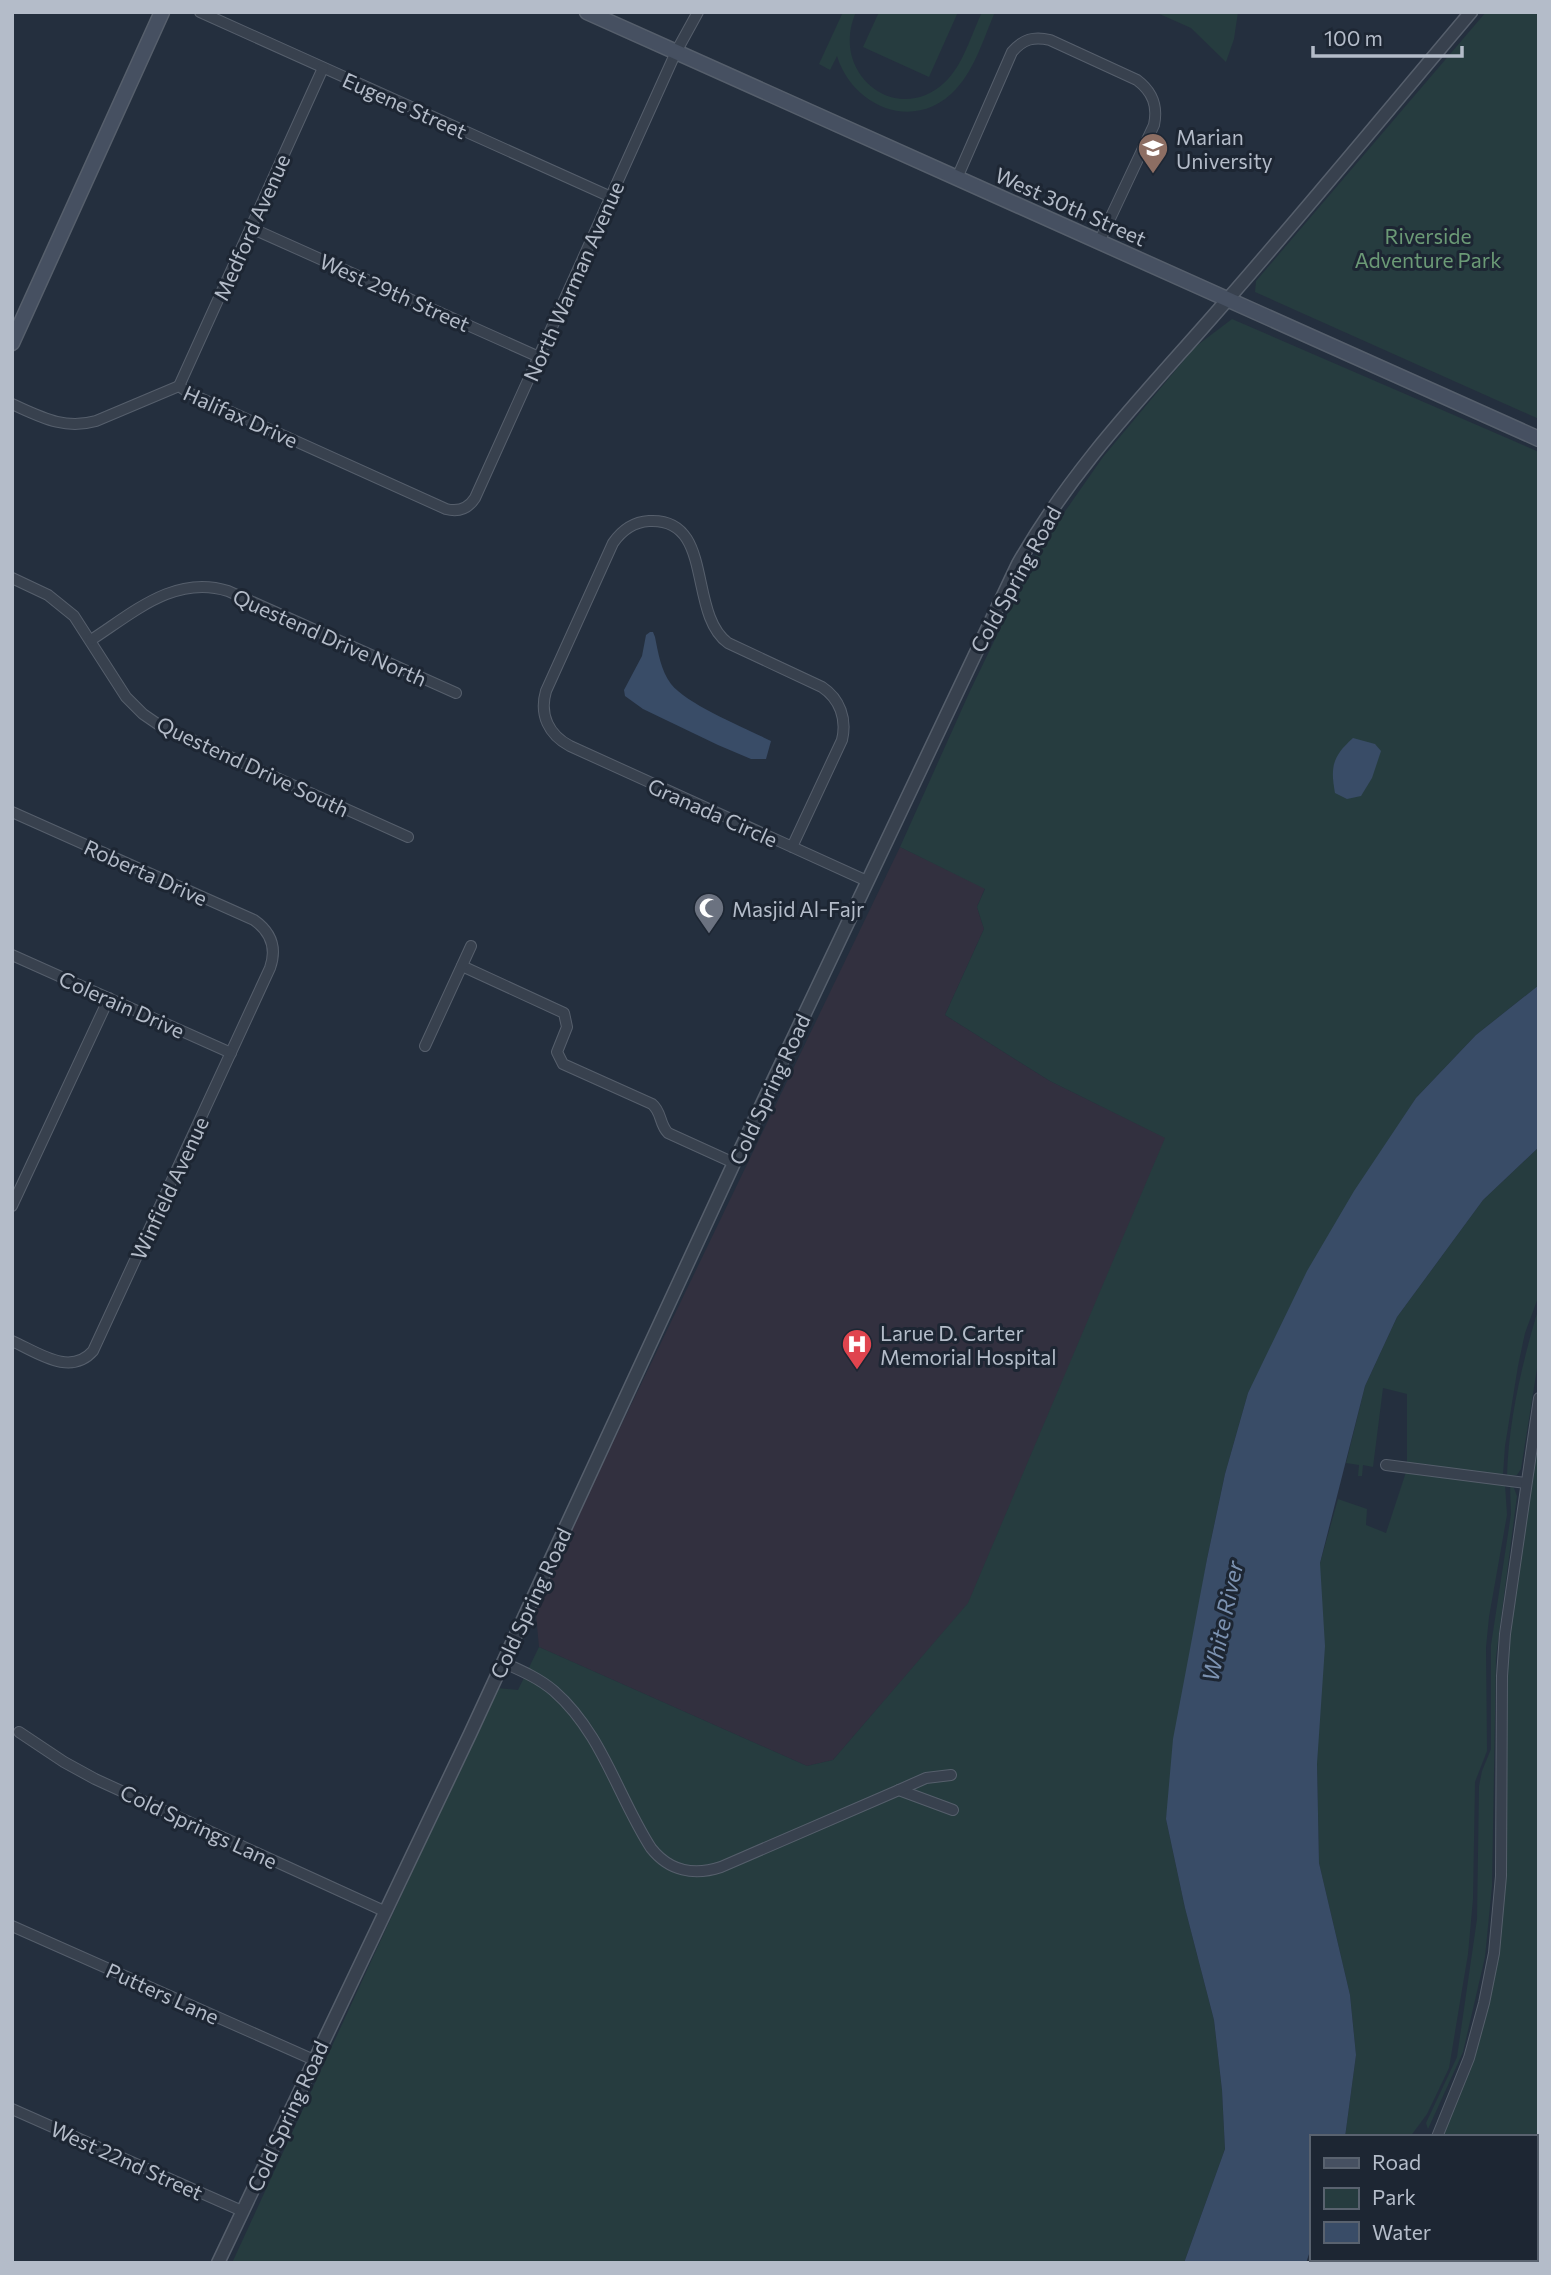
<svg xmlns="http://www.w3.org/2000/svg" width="1551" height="2275" font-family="Commissioner,sans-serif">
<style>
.medical{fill:#32303f}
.green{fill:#263c3f}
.water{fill:#394c67}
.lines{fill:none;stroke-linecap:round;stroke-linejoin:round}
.minor-casing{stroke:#565f6c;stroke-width:12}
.tertiary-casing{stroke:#565f6c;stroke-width:15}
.secondary-casing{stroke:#565f6c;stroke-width:17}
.minor{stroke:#38414e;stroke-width:10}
.tertiary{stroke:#38414e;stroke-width:12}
.secondary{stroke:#465061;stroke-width:14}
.labels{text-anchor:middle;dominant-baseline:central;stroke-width:6;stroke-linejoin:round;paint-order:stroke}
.street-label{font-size:21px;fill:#b4bcc9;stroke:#1d2633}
.poi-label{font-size:21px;fill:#b4bcc9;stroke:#1d2633;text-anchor:start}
.park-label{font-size:21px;fill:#6b9a76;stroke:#1d2633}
.water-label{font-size:23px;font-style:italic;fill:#7c92b1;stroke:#1d2633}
</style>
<rect width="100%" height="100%" fill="#242f3e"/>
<path class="medical" d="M900,847L985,888L977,907L984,929L945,1015L1050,1081L1166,1138L968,1604L833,1760L807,1766L539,1647L535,1604Z"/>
<g class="green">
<path d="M843,12H856C829,73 896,127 944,83C963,66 971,35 982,12H995C984,37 975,69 956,89C916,133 853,108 837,56L830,70L819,64Z"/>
<path d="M879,12H958L929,77L863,47Z"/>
<path d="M1155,12H1238L1234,39L1226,62L1191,28Z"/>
<path d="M1486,12H1539V419L1255,292L1256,281Z"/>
<path d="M1232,319L1539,452V985L1476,1035L1416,1098L1248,1393L1225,1474L1207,1559L1166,1819L1185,1908L1214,2020L1222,2090L1225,2149L1184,2263H232L497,1688L518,1690L539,1647L807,1766L833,1760L968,1603L1165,1138L1050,1081L945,1015L984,929L977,907L985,889L900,847L970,691L1038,550L1103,457L1195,347Z"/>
<path d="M1539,1147V1295L1525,1333L1518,1366L1505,1446L1503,1475L1407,1462V1394L1383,1388L1373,1467L1363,1465L1362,1476H1358L1359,1465L1346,1463L1365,1386L1397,1317L1483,1200Z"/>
<path d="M1539,1307V1356L1521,1469L1517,1475L1507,1476C1508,1423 1523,1358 1539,1307Z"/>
<path d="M1539,1439V2193H1535V2137H1442L1489,1978L1501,1876L1508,1610Z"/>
<path d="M1406,1472L1505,1485L1507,1515L1489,1617L1486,1647L1487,1751L1475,1782L1473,1899L1468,1954L1449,2068L1427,2114L1410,2137H1345L1356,2055L1350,1995L1319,1863L1317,1764L1320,1563L1338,1499L1367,1509L1366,1525L1386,1533Z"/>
<path d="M1510,1485L1514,1488L1517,1496L1496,1657L1492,1886L1485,1957L1463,2052L1428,2129L1426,2123L1457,2057L1477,1919L1479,1786L1482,1771L1491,1749V1645L1511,1514Z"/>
<path d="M1535,2201H1539V2263H1378L1380,2259H1535Z"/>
</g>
<g class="water">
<path d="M650,632H653L655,637C658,652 661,671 671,684C688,705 745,728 771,741L766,759H751L718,745L643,709L625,696L624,690L642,656L646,635Z"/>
<path d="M1353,738L1375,744L1381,751L1372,778L1361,796L1347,799L1335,793C1330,766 1333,756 1353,738Z"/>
<path d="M1539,985V1147L1483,1200L1397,1317L1365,1386L1320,1563L1325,1646L1317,1764L1319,1863L1350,1995L1356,2055L1345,2137H1311V2248L1306,2263H1184L1225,2149L1222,2090L1214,2020L1185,1908L1166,1819L1173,1739L1207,1559L1225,1474L1248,1393L1307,1271L1354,1191L1416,1098L1476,1035Z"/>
</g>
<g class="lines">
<g class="minor-casing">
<g id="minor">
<path d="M200,12L611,197"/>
<path d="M957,178L1012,52C1023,39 1034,36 1050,40L1137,80C1153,92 1158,106 1154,125L1099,242"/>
<path d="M251,228L539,357"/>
<path d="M179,386L323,68"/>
<path d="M12,404C41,417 64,430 96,421L179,386L189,393L446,509C458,512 468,509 475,498L676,52L698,12"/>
<path d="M12,578L48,595L74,616L126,697L143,714L159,725L408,837"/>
<path d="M91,640C133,613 175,574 228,591L456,693"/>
<path d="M12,812L254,920C271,932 277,948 270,968L93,1351C70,1377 37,1352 12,1341"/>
<path d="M792,847L842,740C847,719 840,699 822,687L728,643C687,613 715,517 649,521C633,522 622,530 613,543L546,691C539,715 549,735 570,746C669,791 768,836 867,881"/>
<path d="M12,955L231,1053"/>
<path d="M462,966L564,1013L567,1027L557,1052L563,1064L652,1104C662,1112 659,1124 668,1133L734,1163"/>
<path d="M425,1046L471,946"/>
<path d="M12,1206L109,998"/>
<path d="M1386,1465L1526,1483"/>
<path d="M502,1662C520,1670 539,1678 554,1691C602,1733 618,1797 651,1848C669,1871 694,1876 721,1867L899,1790L953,1810"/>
<path d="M19,1732L64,1762L95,1779L384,1911"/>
<path d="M899,1790L926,1778L951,1775"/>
<path d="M12,1926L314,2060"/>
<path d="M12,2109L242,2211"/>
<path d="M1437,2137L1469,2058L1484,2003L1494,1953L1501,1876L1502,1676L1505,1634L1539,1398"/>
<path d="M1535,2187H1539"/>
<path d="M1535,2198H1539"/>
<path d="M1372,2263L1374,2259"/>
</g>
</g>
<g class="tertiary-casing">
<path id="tertiary" d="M218,2263L470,1734L734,1163L1018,564C1076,462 1152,387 1228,299C1310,205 1390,108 1471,12"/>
</g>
<g class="secondary-casing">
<g id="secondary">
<path d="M587,12L1539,439"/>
<path d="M12,343L162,12"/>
</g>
</g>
<use href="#minor" class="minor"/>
<use href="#tertiary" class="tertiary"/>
<use href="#secondary" class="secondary"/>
</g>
<defs>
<g id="university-pin" transform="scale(1.575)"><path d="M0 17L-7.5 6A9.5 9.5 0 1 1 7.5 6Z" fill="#8d6e63" stroke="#1d2633"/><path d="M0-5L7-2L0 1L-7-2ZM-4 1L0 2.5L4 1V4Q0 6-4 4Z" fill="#fff"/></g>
<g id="mosque-pin" transform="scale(1.575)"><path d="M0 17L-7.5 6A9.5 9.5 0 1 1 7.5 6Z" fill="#6b7280" stroke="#1d2633"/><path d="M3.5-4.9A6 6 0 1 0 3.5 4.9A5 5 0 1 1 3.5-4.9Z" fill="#fff"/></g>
<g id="hospital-pin" transform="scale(1.575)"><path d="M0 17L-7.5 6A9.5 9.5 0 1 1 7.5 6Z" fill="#e0444e" stroke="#1d2633"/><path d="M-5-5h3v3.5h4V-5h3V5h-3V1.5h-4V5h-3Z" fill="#fff"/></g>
</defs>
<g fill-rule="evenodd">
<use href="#university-pin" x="1153" y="148"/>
<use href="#mosque-pin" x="709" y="908"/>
<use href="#hospital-pin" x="857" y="1344"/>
</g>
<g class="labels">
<g class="street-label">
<text transform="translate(405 105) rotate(24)">Eugene Street</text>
<text transform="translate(1071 206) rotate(24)">West 30th Street</text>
<text transform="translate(251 227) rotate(-66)">Medford Avenue</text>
<text transform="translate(573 281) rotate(-66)">North Warman Avenue</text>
<text transform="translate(395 292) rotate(24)">West 29th Street</text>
<text transform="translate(241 416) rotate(24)">Halifax Drive</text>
<text transform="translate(1015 579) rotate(-61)">Cold Spring Road</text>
<text transform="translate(330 637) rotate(24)">Questend Drive North</text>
<text transform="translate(253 766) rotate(25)">Questend Drive South</text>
<text transform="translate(713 812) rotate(24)">Granada Circle</text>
<text transform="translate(146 872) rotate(24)">Roberta Drive</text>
<text transform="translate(122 1004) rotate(24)">Colerain Drive</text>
<text transform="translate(769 1089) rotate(-65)">Cold Spring Road</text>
<text transform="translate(169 1188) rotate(-65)">Winfield Avenue</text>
<text transform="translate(530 1603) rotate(-65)">Cold Spring Road</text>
<text transform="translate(199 1826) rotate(25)">Cold Springs Lane</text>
<text transform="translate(163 1993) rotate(24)">Putters Lane</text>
<text transform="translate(287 2116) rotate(-65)">Cold Spring Road</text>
<text transform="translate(127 2160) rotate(24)">West 22nd Street</text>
</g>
<g class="poi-label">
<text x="1176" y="136">Marian<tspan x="1176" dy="24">University</tspan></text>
<text x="732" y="908">Masjid Al-Fajr</text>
<text x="880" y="1332">Larue D. Carter<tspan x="880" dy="24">Memorial Hospital</tspan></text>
</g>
<g class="park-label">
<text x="1428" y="235">Riverside<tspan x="1428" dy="24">Adventure Park</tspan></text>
</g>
<g class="water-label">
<text transform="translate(1222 1621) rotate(-78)">White River</text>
</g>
</g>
<rect width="1551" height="2275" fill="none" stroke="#b4bcc9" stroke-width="28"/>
<rect x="1310" y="2135" width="228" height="126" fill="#1d2633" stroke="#59626f" stroke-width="2"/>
<rect x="1324" y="2158" width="35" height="10" fill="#465061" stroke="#59626f" stroke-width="2"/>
<text x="1372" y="2170" font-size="21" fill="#b4bcc9">Road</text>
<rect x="1324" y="2188" width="35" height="21" fill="#263c3f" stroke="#59626f" stroke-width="2"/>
<text x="1372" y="2205" font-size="21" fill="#b4bcc9">Park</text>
<rect x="1324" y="2222" width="35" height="21" fill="#394c67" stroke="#59626f" stroke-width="2"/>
<text x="1372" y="2240" font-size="21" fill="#b4bcc9">Water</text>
<path d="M1313 46v10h149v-10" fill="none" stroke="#b4bcc9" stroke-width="3.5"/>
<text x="1324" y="46" font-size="21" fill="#b4bcc9" stroke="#1d2633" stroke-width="5" paint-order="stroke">100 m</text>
</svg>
